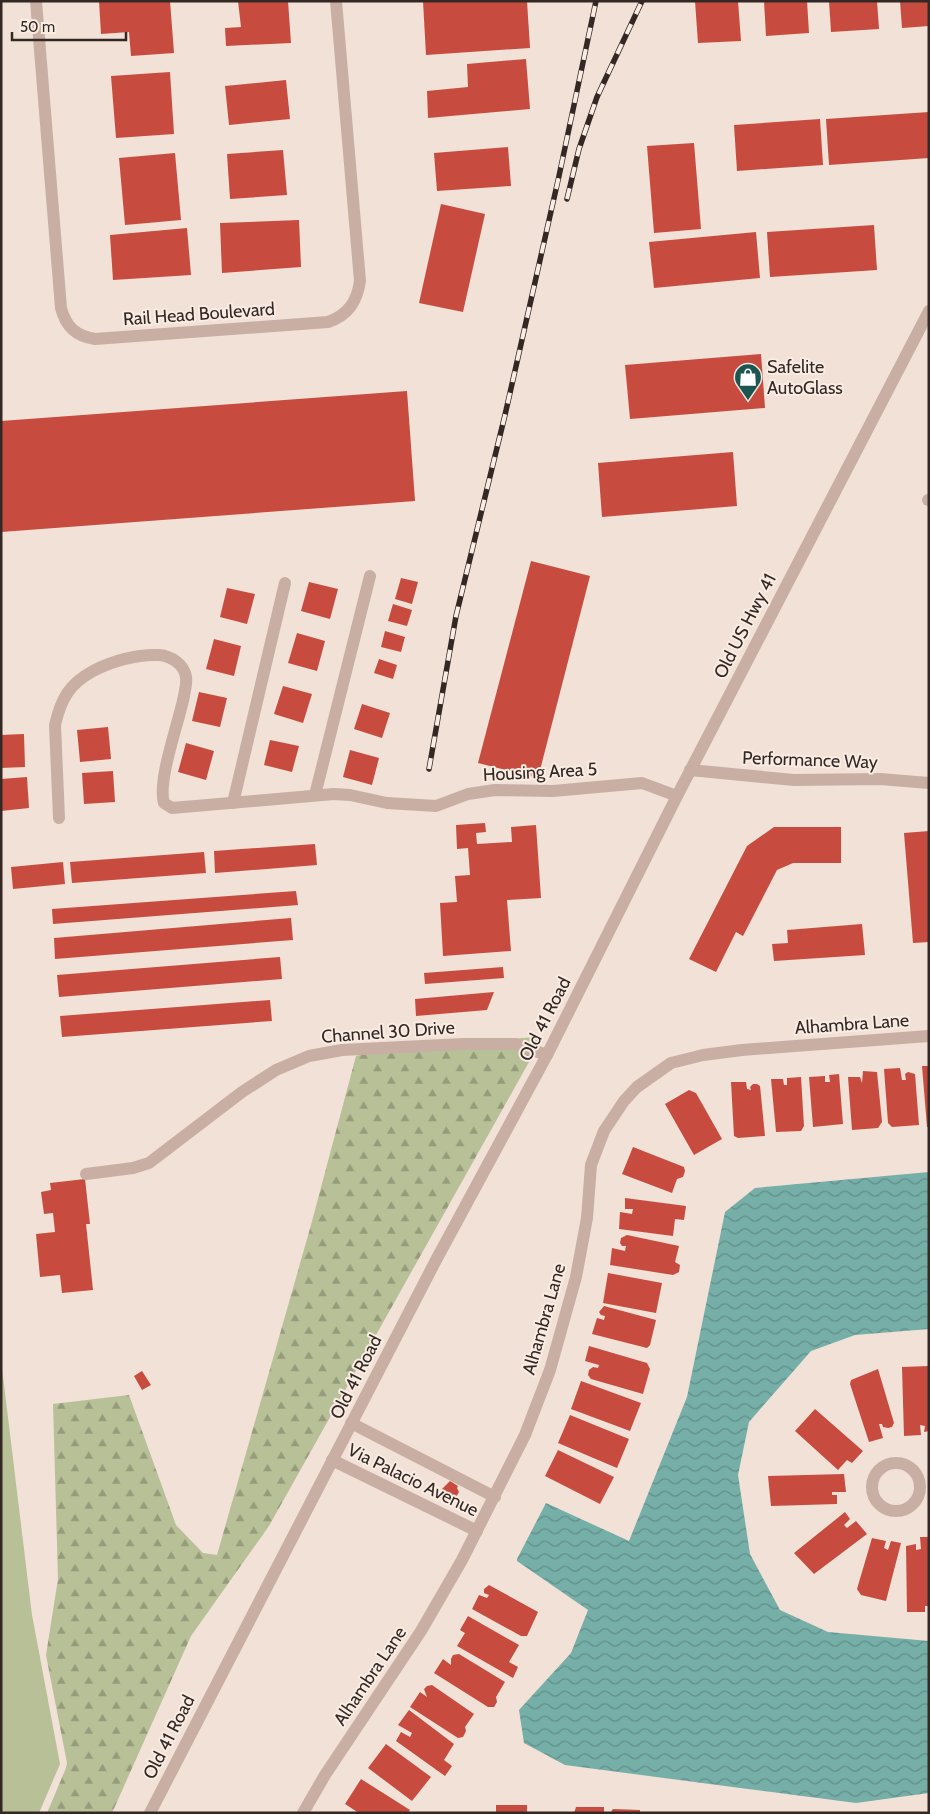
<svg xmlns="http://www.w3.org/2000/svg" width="930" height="1814" font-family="Cabin,sans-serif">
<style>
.green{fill:#b8c097}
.forest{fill:url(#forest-firs)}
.water{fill:url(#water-waves)}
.building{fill:#c74c3f}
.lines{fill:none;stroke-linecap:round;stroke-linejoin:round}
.minor{stroke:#c9afa3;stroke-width:12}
.rail-casing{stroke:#342825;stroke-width:5.5}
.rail{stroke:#f9ece3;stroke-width:4;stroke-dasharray:11;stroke-linecap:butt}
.labels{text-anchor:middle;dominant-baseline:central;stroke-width:4;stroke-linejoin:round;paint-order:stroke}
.street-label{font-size:18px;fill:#342825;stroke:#f9ece3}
.poi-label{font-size:18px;fill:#342825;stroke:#f9ece3;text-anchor:start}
</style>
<defs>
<pattern id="forest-firs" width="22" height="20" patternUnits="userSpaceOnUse" patternTransform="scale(1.25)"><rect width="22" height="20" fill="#b8c097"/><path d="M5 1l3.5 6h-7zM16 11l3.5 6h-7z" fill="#969c7b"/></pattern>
<pattern id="water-waves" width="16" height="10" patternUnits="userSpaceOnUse" patternTransform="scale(1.25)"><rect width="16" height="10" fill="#76aea8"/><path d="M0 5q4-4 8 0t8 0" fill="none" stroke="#628e89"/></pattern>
</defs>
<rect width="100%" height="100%" fill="#f1e1d7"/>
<path class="green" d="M1,1360L32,1615L60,1764L39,1813H1Z"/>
<path class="forest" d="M543,1037L269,1526L191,1636L112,1813H47L66,1768L67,1763L46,1655L58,1579L53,1404L129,1395L176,1525L203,1553L217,1555L311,1225L356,1056L411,1044Z"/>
<path class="water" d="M929,1172V1329L855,1335L811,1351L749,1422L738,1475L750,1554L780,1610L828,1632L929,1641V1793L856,1803L748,1789L565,1765L524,1743L519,1710L571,1653L588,1610L517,1561V1559L546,1503L629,1541L687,1397L725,1212L755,1188Z"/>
<g class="building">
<path d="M99,1H170L174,53L131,56L129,32L101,34Z"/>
<path d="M238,1H288L291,43L226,46L225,28L241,27Z"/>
<path d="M423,1H527L530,48L426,55Z"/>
<path d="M695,1H738L741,41L698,43Z"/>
<path d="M764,1H807L809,33L766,36Z"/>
<path d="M829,1H877L879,29L831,32Z"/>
<path d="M900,1H929V26L902,28Z"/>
<path d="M526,59L530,109L428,118L427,91L468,87L467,64Z"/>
<path d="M170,72L174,134L116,138L111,76Z"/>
<path d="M286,80L290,119L229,125L225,86Z"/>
<path d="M929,112V158L829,165L826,119Z"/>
<path d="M820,119L823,165L737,171L734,125Z"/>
<path d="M694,143L701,229L654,233L647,146Z"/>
<path d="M508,147L511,186L437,191L434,153Z"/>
<path d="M283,150L287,195L230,199L227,154Z"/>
<path d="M175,153L181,220L125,225L119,158Z"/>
<path d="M441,204L485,214L463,312L419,303Z"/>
<path d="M299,220L301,267L222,273L220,223Z"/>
<path d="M874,225L877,270L770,277L767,232Z"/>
<path d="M187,228L191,275L113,280L110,235Z"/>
<path d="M756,232L760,278L654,288L649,242Z"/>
<path d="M761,354L765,408L630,419L625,365Z"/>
<path d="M407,391L415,501L1,532V421Z"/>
<path d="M733,452L737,506L602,517L598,463Z"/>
<path d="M531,561L590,576L538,778L478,763Z"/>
<path d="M401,578L418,582L412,604L395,599Z"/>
<path d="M309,582L338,589L330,619L301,611Z"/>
<path d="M227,588L255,594L247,624L220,617Z"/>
<path d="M393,604L412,610L407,626L388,621Z"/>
<path d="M385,631L405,637L401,652L381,647Z"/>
<path d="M297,633L325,641L317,671L288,663Z"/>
<path d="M214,639L241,646L234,676L206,669Z"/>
<path d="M379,659L397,665L393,679L374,673Z"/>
<path d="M283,686L312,694L303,723L274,714Z"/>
<path d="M199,692L227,698L220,727L192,721Z"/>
<path d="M362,704L390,713L382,738L354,729Z"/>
<path d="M108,727L111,759L80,762L77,730Z"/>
<path d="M24,734L25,767L1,768V735Z"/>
<path d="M270,740L299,746L292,772L264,765Z"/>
<path d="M186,743L214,751L206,780L178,772Z"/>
<path d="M350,750L379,758L372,785L343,777Z"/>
<path d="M113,771L115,802L84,804L82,773Z"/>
<path d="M27,777L29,808L1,811V779Z"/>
<path d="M485,823L486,832L476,833L477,844L512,842L511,827L536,825L541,898L507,900L511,951L443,956L440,903L457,902L455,876L470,875L468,848L457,849L456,825Z"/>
<path d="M774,827H841V863H793L777,870L743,936L736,932L716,972L689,959L747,846Z"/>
<path d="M929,831V942L913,943L904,833Z"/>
<path d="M315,844L317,865L215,873L214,851Z"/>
<path d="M204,852L206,873L72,883L70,862Z"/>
<path d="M63,862L65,884L13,889L11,867Z"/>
<path d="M296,891L298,905L53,924L52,909Z"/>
<path d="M291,918L293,940L55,959L54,938Z"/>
<path d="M862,924L865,955L774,961L772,944L788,943L787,930Z"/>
<path d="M280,957L282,979L59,997L57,975Z"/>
<path d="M503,967L504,978L425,984L424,973Z"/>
<path d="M494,992L487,1010L416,1016L415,999Z"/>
<path d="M270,1000L272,1021L62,1037L60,1016Z"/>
<path d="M922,1066H929V1127H927Z"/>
<path d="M900,1068L902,1080H906L905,1074L908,1072L915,1074L919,1125L892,1127L888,1123L884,1069Z"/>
<path d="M863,1071L877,1072L882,1122L878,1128L852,1130L848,1077H860L862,1083Z"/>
<path d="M839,1074L843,1124L813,1127L809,1077L825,1076V1082H830L829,1075Z"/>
<path d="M801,1077L804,1126L801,1131L776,1132L771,1079H783L784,1085H787V1078Z"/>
<path d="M731,1082H746L747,1089L751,1090L750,1087L753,1084H757L760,1086L765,1136L738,1138L734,1136Z"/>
<path d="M689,1090L696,1093L722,1139L694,1155L665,1104Z"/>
<path d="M633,1147L684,1167L685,1171L683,1177L677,1179L672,1193L622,1174Z"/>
<path d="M85,1179L90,1224H86L93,1290L62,1293L60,1275L40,1277L36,1234L55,1232L53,1213L44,1214L41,1192L51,1190L50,1183Z"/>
<path d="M625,1198L686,1206L684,1220L675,1219L673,1236L619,1229L620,1212L632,1214L633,1209H625Z"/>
<path d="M627,1235L679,1246L675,1262L680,1265L679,1272L673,1275L610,1265L612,1248L625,1251L626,1246H622L620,1243L621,1238Z"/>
<path d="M608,1273L662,1283L656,1313L603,1303Z"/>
<path d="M604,1306L656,1320L650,1345L647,1348L592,1334L597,1318L604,1320L605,1316L601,1315L599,1312Z"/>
<path d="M589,1346L647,1363L650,1369L643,1394L591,1379L588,1375L589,1370L593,1367L598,1368L599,1365L585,1361Z"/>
<path d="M929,1366V1431L924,1432L925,1426L920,1425L921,1435L904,1436L902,1367Z"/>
<path d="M878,1369L894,1423L892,1427L888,1428L883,1427L882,1424H879L883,1438L869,1442L850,1384L851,1380Z"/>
<path d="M142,1371L151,1385L142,1390L134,1376Z"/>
<path d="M581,1381L641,1403L630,1431L571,1409Z"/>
<path d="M815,1409L863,1451L852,1463L847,1460L838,1470L795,1431Z"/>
<path d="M570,1415L629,1439L617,1468L558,1443Z"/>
<path d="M558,1450L614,1477L600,1504L545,1476Z"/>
<path d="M844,1474L846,1492H832V1495H837V1504L771,1506L768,1476Z"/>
<path d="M450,1481L458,1486L457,1488L459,1492L456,1497L452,1498L450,1501L442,1497L444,1494L442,1489Z"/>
<path d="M845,1512L850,1519L844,1525L847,1528L856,1521L867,1534L814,1574L794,1553Z"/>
<path d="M920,1537H929V1606H925V1612H907L906,1546L916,1544V1550L921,1549Z"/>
<path d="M872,1538L886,1541L884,1548L888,1550L891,1541L901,1543L886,1601L861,1595L857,1589Z"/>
<path d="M489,1585L538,1612L527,1636H521L472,1609L479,1595L487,1598L489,1595L484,1593V1589Z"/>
<path d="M468,1616L519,1645L509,1662L518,1667L513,1678L457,1646L465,1633L460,1630Z"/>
<path d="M459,1654L505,1682L496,1697L497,1702L494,1707H488L434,1673L443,1659L451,1665V1659L453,1655Z"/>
<path d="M432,1685L474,1714L465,1727L466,1731L463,1737L458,1738L410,1707L420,1692L427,1697L424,1689L427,1686Z"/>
<path d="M409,1710L454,1744L444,1760L452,1766L445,1776L396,1741L401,1732L410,1737L412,1733L398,1725Z"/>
<path d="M386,1744L431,1777L412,1801L368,1768Z"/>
<path d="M361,1779L410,1810L408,1813H359L345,1804Z"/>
<rect x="496" y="1805" width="31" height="8"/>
<path d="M576,1807H604V1813H574Z"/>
<path d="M613,1809L640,1810V1813H610Z"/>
</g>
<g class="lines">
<g class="minor">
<path d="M36,1L61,308C66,327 76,336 95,339L328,322C348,315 357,302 360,281L336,1"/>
<path d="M928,500H929"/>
<path d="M690,770L794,780L880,779L929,783"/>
<path d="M315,795L370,576"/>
<path d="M233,803L285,583"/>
<path d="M59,818L55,725C61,699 69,684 93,671C112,661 137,654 159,655C171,656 184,664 186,677C187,683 185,690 184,696C179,722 157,781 164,803L172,808L334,794L350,795L387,803L436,806L468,794L495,790L553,791L642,783L677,796"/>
<path d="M86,1174L133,1168L149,1163L242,1092L276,1070L309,1056L342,1050L463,1044H515L547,1055"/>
<path d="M351,1423L495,1497"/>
<path d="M332,1460L477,1531"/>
<circle cx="896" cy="1487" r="24"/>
<path d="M150,1813L435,1262L547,1055L677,796L929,311"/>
<path d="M303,1813L325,1775L421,1631L462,1560L525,1435L550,1370L576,1277L587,1218L591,1165L604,1131L624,1101L637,1087L671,1063L703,1055L742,1050L929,1036"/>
</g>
<g class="rail-casing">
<g id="rail">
<path d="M567,199L579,149L597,97L642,1"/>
<path d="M429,769L456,616L505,415L559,176L596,1"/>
</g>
</g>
<use href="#rail" class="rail"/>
</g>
<defs>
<g id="shop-pin" transform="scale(1.4375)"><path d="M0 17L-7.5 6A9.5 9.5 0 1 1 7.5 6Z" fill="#1b5651" stroke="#f9ece3"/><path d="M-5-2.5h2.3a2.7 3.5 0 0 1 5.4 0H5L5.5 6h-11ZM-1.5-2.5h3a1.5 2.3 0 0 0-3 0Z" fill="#fff"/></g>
</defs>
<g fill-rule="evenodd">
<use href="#shop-pin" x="748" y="377"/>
</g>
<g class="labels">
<g class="street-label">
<text transform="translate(199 314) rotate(-4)">Rail Head Boulevard</text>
<text transform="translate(745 626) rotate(-63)">Old US Hwy 41</text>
<text transform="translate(810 760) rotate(2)">Performance Way</text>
<text transform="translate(540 772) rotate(-3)">Housing Area 5</text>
<text transform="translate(545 1019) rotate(-63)">Old 41 Road</text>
<text transform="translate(852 1024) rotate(-4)">Alhambra Lane</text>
<text transform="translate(388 1032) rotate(-4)">Channel 30 Drive</text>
<text transform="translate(544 1319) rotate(-74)">Alhambra Lane</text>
<text transform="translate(356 1377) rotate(-63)">Old 41 Road</text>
<text transform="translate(413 1480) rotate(26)">Via Palacio Avenue</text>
<text transform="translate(370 1676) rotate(-56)">Alhambra Lane</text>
<text transform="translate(169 1737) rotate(-63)">Old 41 Road</text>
</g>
<g class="poi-label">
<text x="767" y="367">Safelite<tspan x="767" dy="21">AutoGlass</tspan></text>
</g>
</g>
<rect width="930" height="1814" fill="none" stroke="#342825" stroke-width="5"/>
<path d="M12 32v8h114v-8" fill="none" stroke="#342825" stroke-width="2.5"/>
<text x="20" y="32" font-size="15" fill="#342825" stroke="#f9ece3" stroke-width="4" paint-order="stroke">50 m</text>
</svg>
